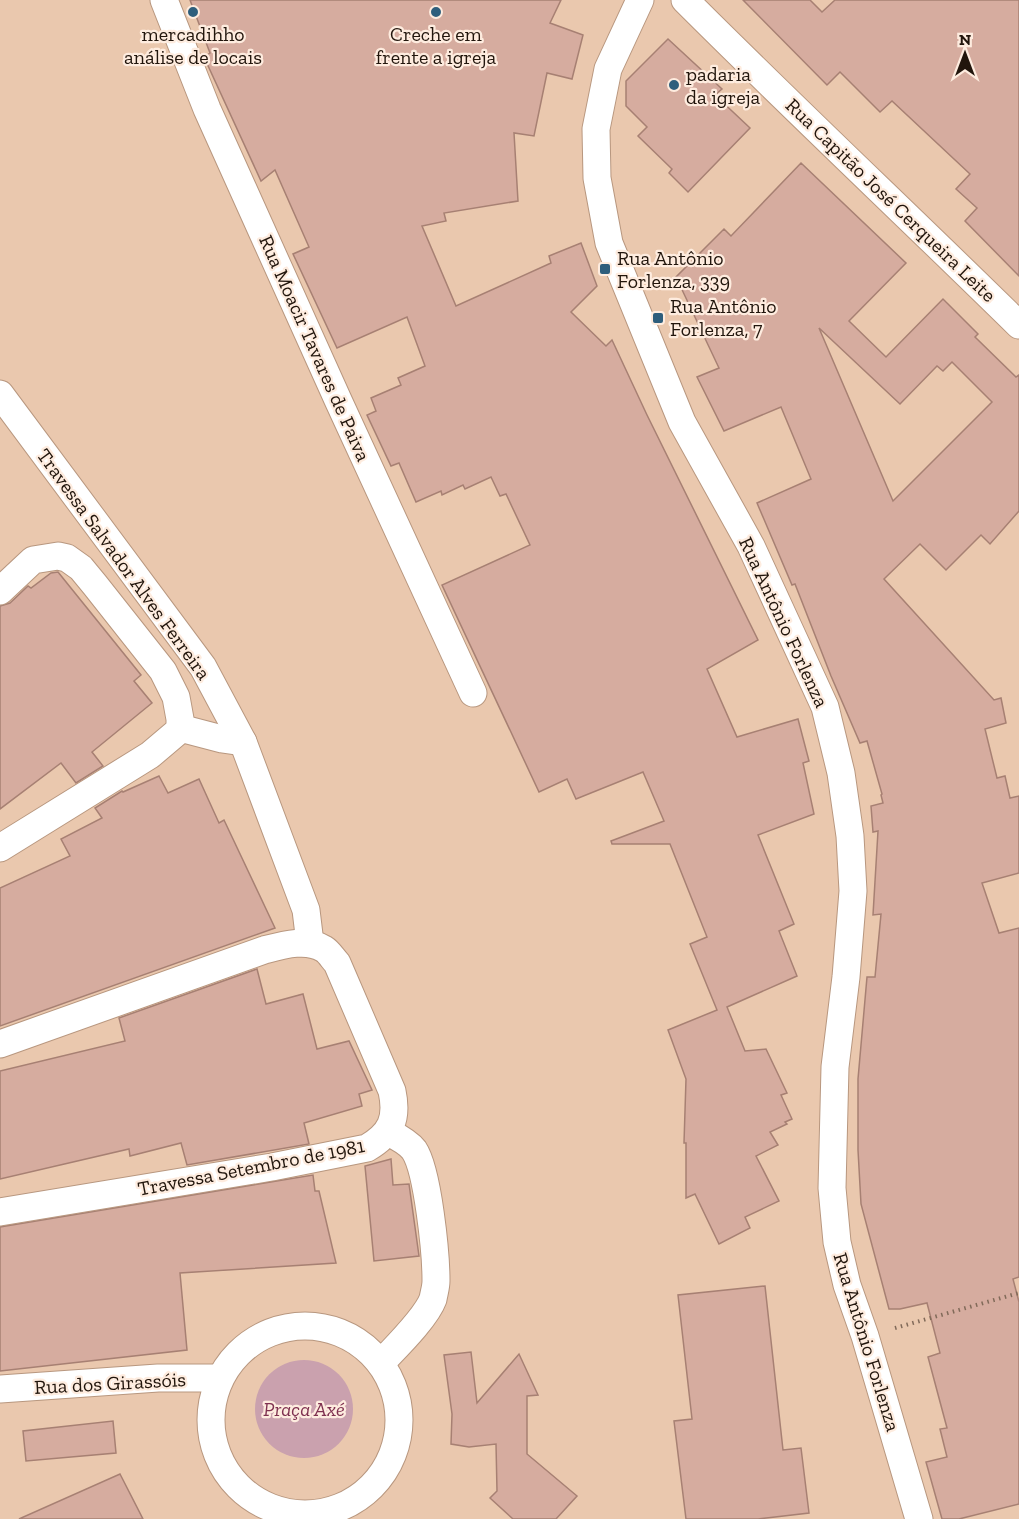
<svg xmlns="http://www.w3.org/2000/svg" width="1019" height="1519" font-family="'Zilla Slab',serif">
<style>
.green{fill:#caa1ae}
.building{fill:#d6ac9f;stroke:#a78073;stroke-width:1.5;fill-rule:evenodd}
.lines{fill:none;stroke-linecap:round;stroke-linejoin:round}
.street-casing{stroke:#b8977f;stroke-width:29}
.path{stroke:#816a59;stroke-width:4;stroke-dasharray:1.5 4.5;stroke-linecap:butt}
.street{stroke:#fff;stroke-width:27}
.poi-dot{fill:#2e5e7c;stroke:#feecdf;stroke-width:2}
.labels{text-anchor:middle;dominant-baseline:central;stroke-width:4.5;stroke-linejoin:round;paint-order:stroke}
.poi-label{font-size:20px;fill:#21150c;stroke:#feecdf;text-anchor:start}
.street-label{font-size:20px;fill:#21150c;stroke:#feecdf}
.park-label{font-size:20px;font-style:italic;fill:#7f3150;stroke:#feecdf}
</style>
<rect width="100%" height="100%" fill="#eac8ae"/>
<circle class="green" cx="304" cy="1409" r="49"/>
<g class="building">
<path d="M190,0H561L550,23L583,35L572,79L547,73L534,136L514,133L518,201L444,213L446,221L422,226L456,306L551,263L549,256L581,243L597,286L571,312L606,346L612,340L647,415L758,640L707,669L737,737L798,719L809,761L803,763L814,814L758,835L794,924L779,931L797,976L727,1007L745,1051L766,1049L787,1093L781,1095L792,1119L785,1122L787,1124L770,1132L778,1145L756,1156L779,1201L745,1217L750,1228L719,1244L695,1194L686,1198V1143H684L686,1079L668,1030L717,1010L690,944L707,937L670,844H612L611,841L664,821L643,772L576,799L567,779L539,792L442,585L530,545L506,494L500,496L491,477L465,489L463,485L442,495L441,491L416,502L399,463L391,466L367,415L376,411L371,398L401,385L398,378L425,366L407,317L337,348L293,254L309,247L275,170L261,181L204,57L210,53Z"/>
<path d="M743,0H810L822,12L835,0H1019V276L965,221L977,208L956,189L970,174L892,101L880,112L840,72L827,85Z"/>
<path d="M668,39L722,89L715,95L750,128L688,192L669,173L672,169L638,136L647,127L626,106V81Z"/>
<path d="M801,163L906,263L849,321L886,357L943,299L978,334L975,337L1016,377L1019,375V511L990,544L981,535L946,570L920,544L884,579L994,700L1001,698L1006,723L985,729L997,778L1005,776L1010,798L1019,796V873L982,883L999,933L1019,928V1277L1013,1279L1019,1302V1504L959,1519H942L926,1462L947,1457L940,1429L947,1428L928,1357L940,1353L927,1303L900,1309H889L861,1204L858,1150V1079L867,977H875L881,914L873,915L878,831L873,832L871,806L883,803L881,795L882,794L867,741L860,743L831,676L795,584L792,585L757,503L811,479L781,407L724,431L697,377L719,368L676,277L724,229L731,236ZM819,328L900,404L937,366L943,371L952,362L992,402L893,501Z"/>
<path d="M58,572L141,675L134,681L152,703L92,752L103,766L76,783L61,763L0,809V606L10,603L28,586L31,588L51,573Z"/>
<path d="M159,776L168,793L199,779L219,823L224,820L275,928L0,1026V888L70,856L61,839L102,818L95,808L122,791L123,792Z"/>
<path d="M257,969L266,1004L303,994L317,1049L349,1041L372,1090L359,1094L362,1106L304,1123L309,1144L187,1165L181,1143L130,1156L129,1149L0,1179V1071L125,1041L119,1018Z"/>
<path d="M391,1159L393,1185L409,1184L419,1256L374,1261L365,1166Z"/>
<path d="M313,1175L315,1191H319L336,1263L180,1273L187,1350L0,1371V1227Z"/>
<path d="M765,1286L783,1450L801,1448L809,1513L758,1519H686L674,1421L692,1419L678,1295Z"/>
<path d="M471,1352L477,1403L519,1354L538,1395L527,1396V1454L577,1496L556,1519H513L490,1498L497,1491L496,1444L469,1447L451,1444L452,1414L444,1355Z"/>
<path d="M113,1421L116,1453L26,1461L23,1431Z"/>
<path d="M120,1474L143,1519H19Z"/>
</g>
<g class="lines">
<g class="street-casing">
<g id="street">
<path d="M164,0L207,109L338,400L473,693"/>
<path d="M640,0L608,69L596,129L597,178L609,243L682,422L751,546L825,707L841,773L850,836L853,891L846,977L835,1067L832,1188L837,1242L847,1285L865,1336L919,1519"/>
<path d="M685,0C795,110 908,216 1019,325"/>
<path d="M0,394L203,667L243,742L306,910L310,943"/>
<path d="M0,591L33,560L58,556L67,558L81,568L95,585L163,671L176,697L180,719V728L176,733L150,755L0,848"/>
<path d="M180,728L222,739L243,742"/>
<path d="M0,1044L264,950C283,945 307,938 324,949C329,952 333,959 337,963L392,1091C398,1119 391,1134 367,1148L272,1167L0,1212"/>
<circle cx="305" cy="1420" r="94"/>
<path d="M381,1363C395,1348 426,1318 433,1299C434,1293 436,1287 436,1281C436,1254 428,1171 414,1150C408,1142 396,1136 388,1132"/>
<path d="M0,1389L158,1378H220"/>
</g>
</g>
<path class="path" d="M895,1328L1019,1293"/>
<use href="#street" class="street"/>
</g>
<g class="poi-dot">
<circle cx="193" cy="12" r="6"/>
<circle cx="436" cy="12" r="6"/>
<circle cx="674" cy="85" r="6"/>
<rect x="599" y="263" width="12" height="12" rx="3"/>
<rect x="652" y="312" width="12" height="12" rx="3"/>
</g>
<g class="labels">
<g class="poi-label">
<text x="193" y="34" text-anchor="middle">mercadihho<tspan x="193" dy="23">análise de locais</tspan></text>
<text x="436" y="34" text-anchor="middle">Creche em<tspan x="436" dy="23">frente a igreja</tspan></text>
<text x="686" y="74">padaria<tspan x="686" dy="23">da igreja</tspan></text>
<text x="617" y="258">Rua Antônio<tspan x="617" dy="23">Forlenza, 339</tspan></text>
<text x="670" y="306">Rua Antônio<tspan x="670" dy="23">Forlenza, 7</tspan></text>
</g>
<g class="street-label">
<text transform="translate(891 200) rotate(44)">Rua Capitão José Cerqueira Leite</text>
<text transform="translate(315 348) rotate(66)">Rua Moacir Tavares de Paiva</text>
<text transform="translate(124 564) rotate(54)">Travessa Salvador Alves Ferreira</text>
<text transform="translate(784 622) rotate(65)">Rua Antônio Forlenza</text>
<text transform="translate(251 1167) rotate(-11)">Travessa Setembro de 1981</text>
<text transform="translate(867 1342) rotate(73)">Rua Antônio Forlenza</text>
<text transform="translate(110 1383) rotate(-3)">Rua dos Girassóis</text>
</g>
<g class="park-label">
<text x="304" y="1409">Praça Axé</text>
</g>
</g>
<g transform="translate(965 54)" stroke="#feecdf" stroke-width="4.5" paint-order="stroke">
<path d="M0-4.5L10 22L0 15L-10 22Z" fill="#21150c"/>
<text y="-9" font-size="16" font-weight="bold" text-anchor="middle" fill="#21150c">N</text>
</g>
</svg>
